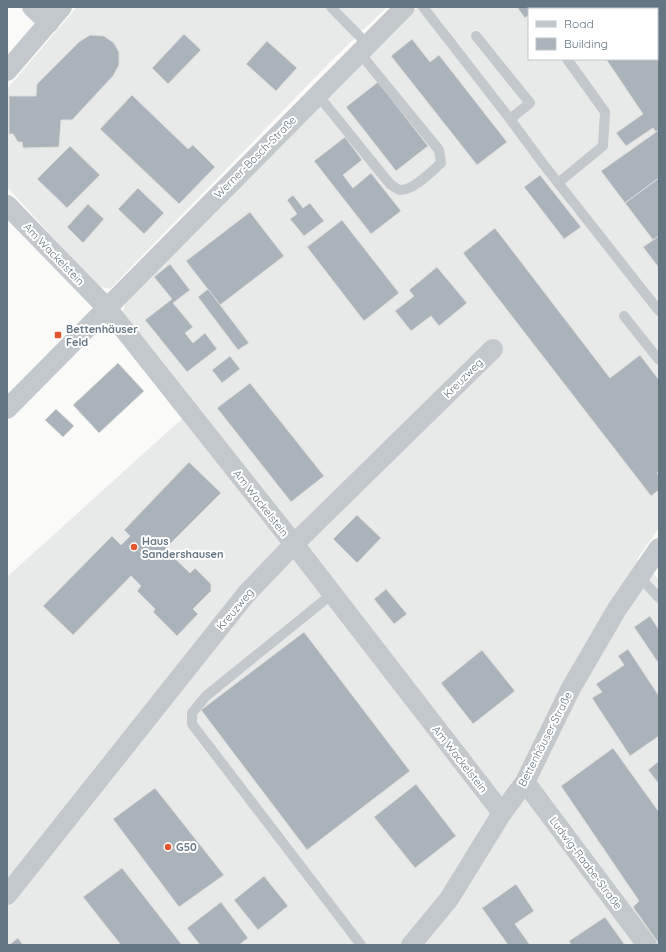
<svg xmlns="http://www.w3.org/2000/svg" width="666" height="952" font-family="Quicksand,sans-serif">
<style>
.built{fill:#e8e9e9;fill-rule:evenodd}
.building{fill:#aab3b9;stroke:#dcdcda}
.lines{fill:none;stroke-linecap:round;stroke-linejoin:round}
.service{stroke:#c3c8cc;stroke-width:10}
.minor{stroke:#c3c8cc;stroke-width:20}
.poi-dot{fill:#e4572e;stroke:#fff;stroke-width:1.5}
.labels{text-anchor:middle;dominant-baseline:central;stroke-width:4;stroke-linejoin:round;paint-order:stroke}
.street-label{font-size:11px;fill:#657683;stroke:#fff}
.poi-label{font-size:11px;font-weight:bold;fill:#657683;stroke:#fff;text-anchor:start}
</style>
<rect width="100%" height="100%" fill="#fafaf8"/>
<g class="built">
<path d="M77,7H387L332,60L110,289L97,286L7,187V89Z"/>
<path d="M418,7H659V528L637,559L654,574L659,581V945H7V577L195,407L123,312L125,304ZM529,9H657V59H529Z"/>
</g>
<g class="building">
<path d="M517,7H541L538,9H529V15L525,18Z"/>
<path d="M570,7H659V130L656,132L653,128L626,146L616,133L643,114L606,59H657V9H571Z"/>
<path d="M184,34L201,50L168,84L152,68Z"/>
<path d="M90,35L104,36L114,43L119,52V65L113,76L72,120H61L59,147L23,148L22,142H18L13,134H9V96H36L37,84L79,42Z"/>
<path d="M412,39L430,62L439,55L507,142L477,165L391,56Z"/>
<path d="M267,41L297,68L276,91L246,64Z"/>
<path d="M378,82L428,146L396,171L346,107Z"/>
<path d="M132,95L188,149L193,145L215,167L179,204L100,129Z"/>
<path d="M659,130V178L625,203L601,171Z"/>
<path d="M345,137L362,160L343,175L353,188L371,173L401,211L371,234L314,161Z"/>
<path d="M70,146L100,175L67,208L37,179Z"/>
<path d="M540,175L581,227L564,239L524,187Z"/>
<path d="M659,178V236L653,240L625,203Z"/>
<path d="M138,188L164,213L144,234L118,209Z"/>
<path d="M293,195L303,208L310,203L324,221L304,236L290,219L297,214L287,200Z"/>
<path d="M88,204L104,219L83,243L67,227Z"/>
<path d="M250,212L284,256L220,305L186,261Z"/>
<path d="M342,220L399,293L364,321L307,247Z"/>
<path d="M495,228L610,378L640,355L659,380V471L657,473L659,476V490L651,496L463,253Z"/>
<path d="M659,236V268L643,247Z"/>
<path d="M170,264L190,290L173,303L193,327L185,333L193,343L205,333L217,349L187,372L145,320L172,299L154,277Z"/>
<path d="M437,267L467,303L439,326L431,316L411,331L395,311L414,296L409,290Z"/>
<path d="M208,289L249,343L238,350L198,297Z"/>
<path d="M230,356L240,369L222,383L212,370Z"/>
<path d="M118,363L144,391L99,433L73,405Z"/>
<path d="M250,383L324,476L291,502L217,408Z"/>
<path d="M56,409L74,426L63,437L45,420Z"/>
<path d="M189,462L221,493L165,549L190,573L195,568L211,584V591L193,609L198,614L177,636L153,612L155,609L137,591L141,586L131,576L73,635L43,606L112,536L121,545L130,536L124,530Z"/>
<path d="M357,515L381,538L357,563L333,539Z"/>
<path d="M386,589L407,614L394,624L374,599Z"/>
<path d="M650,616L659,630V664L634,627Z"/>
<path d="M304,632L410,771L307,850L201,710Z"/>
<path d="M628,649L659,696V736L630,756L592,698L602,692L596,684L624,665L618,656Z"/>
<path d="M482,650L515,691L473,724L441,683Z"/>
<path d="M613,748L659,812V944L633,907L639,901L561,786Z"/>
<path d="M659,761V784L648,770Z"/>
<path d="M416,784L456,836L415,868L374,817Z"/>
<path d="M155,788L224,875L179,907L113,819Z"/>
<path d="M122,868L182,945H121L83,897Z"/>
<path d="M264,876L288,906L258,930L234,900Z"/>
<path d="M516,884L534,911L515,924L530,945H508L482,908Z"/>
<path d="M221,902L248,938L239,945H200L187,928Z"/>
<path d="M605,917L625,945H571L569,941Z"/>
<path d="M18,938L23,945H9Z"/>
</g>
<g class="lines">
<g class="service">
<path d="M331,7L367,44"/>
<path d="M423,7L510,119"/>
<path d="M476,36L530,103L510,119L544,165L659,311"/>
<path d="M317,94L390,184C394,186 397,190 401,190C414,190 432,171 441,163L439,150L359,52"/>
<path d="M558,183L603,146L605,112L567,59"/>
<path d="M624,316L659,360"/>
<path d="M639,576L659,598"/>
<path d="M332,594L206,696L192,713V724L361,945"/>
</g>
<g class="minor">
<path d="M32,7L49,23"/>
<path d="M7,71L62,7"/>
<path d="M7,205L107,308L294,544L502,813"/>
<path d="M7,409L405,7"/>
<path d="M525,782L647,945"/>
<path d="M7,895L247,593L294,544L493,349"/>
<path d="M411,945L449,899L502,813L525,782L571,688L592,652L617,609L659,548"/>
</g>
</g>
<g class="poi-dot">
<rect x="54" y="331" width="8" height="8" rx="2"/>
<circle cx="134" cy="547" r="4"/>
<circle cx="168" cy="847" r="4"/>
</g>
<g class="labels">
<g class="street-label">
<text transform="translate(255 157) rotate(-45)">Werner-Bosch-Straße</text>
<text transform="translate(54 254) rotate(46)">Am Wackelstein</text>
<text transform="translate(463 378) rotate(-45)">Kreuzweg</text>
<text transform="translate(261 503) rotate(52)">Am Wackelstein</text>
<text transform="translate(235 609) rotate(-50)">Kreuzweg</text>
<text transform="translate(545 739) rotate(-63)">Bettenhäuser Straße</text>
<text transform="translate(460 759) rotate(52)">Am Wackelstein</text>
<text transform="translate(586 863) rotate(53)">Ludwig-Raabe-Straße</text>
</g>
<g class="poi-label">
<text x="66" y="329">Bettenhäuser<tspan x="66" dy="13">Feld</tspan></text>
<text x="142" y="541">Haus<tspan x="142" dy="13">Sandershausen</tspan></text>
<text x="176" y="847">G50</text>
</g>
</g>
<rect width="666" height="952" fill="none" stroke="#657683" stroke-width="16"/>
<rect x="528" y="8" width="130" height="52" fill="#ffffff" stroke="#c1c8cd"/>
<rect x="536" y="21" width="20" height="6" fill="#c3c8cc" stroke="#c1c8cd"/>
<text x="564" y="28" font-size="12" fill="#657683">Road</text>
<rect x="536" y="38" width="20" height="12" fill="#aab3b9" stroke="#c1c8cd"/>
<text x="564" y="48" font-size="12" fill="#657683">Building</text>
</svg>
